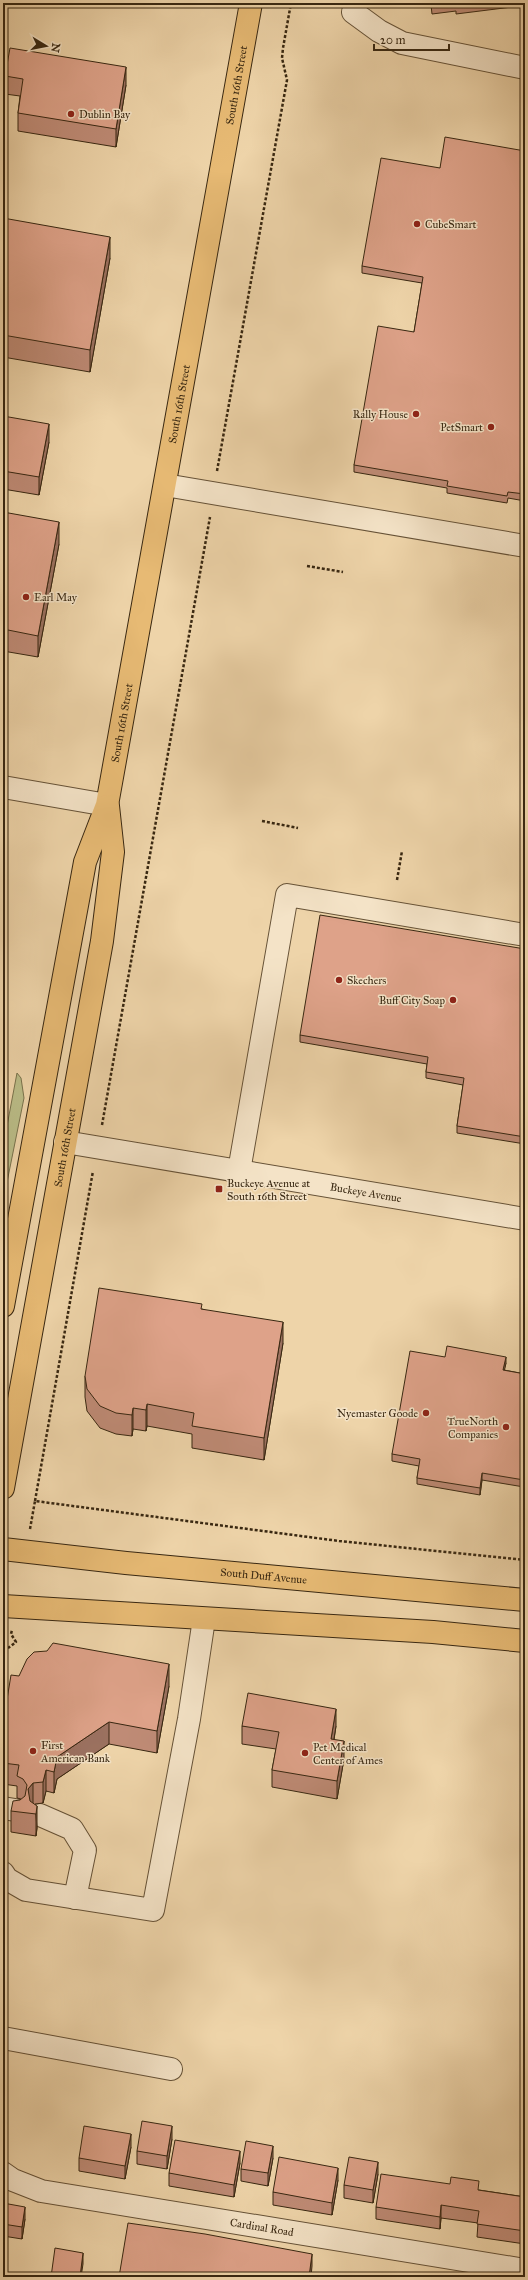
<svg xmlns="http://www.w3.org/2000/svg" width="528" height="2280" font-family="'IM FELL Great Primer',serif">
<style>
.green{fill:#babc87;stroke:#79724c}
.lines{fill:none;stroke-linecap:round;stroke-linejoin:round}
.minor-casing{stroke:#665237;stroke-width:24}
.major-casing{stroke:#382711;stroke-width:24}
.path{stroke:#382711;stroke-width:2.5;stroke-dasharray:3 2;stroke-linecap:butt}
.minor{stroke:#f4e3c7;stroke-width:22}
.major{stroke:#e7ba74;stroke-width:22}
.wall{fill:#bf8b76;stroke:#382711}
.shaded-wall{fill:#9b7160;stroke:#382711}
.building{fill:#dea289;stroke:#382711}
.poi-dot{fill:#8f2418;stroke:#f4e3c7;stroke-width:1.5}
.labels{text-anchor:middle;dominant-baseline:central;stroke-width:3;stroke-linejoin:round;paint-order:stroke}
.street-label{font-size:11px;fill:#382711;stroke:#f4e3c7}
.poi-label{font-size:11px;fill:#382711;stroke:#f4e3c7;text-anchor:start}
</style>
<rect width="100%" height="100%" fill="#eed4a9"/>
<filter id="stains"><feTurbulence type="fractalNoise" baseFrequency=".005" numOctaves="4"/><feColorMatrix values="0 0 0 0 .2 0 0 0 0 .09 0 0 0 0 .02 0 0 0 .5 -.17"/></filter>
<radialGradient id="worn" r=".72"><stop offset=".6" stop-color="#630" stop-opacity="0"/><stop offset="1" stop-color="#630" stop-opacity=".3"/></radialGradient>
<path class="green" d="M17,1073L21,1078L24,1098L3,1202V1147Z"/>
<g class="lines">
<g class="minor-casing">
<g id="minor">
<path d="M353,12L379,31L402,43L525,68"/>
<path d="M165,485L525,546"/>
<path d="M3,787L107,805"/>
<path id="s1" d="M65,1142L525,1219"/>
<path d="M239,1171L287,895L525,935"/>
<path d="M3,1808L15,1810"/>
<path d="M40,1815L72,1829L85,1850L75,1898"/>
<path d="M3,1873L7,1879L26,1890L153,1910L189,1719L204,1619"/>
<path d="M3,2038L171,2069"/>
<path id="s2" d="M3,2173L13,2180L41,2191L525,2270"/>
</g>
</g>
<g class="major-casing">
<g id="major">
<path id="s3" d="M3,1306L85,862L107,805L251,3"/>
<path id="s4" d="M3,1488L102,941L113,852L108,806"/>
<path id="s5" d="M3,1549L126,1563L525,1600"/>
<path d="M3,1606L433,1632L525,1641"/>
</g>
</g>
<g class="path">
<path d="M217,471L287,80L282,58L283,48L291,3"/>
<path d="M307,566L343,572"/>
<path d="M262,821L298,828"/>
<path d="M397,880L402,851"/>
<path d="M102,1125L210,517"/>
<path d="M35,1501L93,1171"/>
<path d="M30,1529L35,1501L339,1541L525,1560"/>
<path d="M3,1657L8,1648L16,1642L11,1634L12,1630"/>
</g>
<use href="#minor" class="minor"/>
<use href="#major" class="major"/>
</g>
<g class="wall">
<path d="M422,3H525V33L520,6L456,14V11L432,14L431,5L423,6Z"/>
<path d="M5,76L126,85L116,147L18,131V113L20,96L5,94Z"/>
<path d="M525,151V501L508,498L507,503L447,493V488L354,472V465L414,332L422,283L362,273V266L440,168Z"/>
<path d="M3,218L110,258L90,372L3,357Z"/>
<path d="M3,416L49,442L39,495L3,489Z"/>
<path d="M3,512L59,544L38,657L3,651Z"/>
<path d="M525,949V1144L457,1133V1126L463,1085L426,1078V1072L427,1064L300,1042V1035Z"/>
<path d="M202,1309L283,1343L264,1460L192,1448V1434L147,1426L146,1431L133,1429L132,1436L116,1434L100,1428L87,1411L85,1397V1376Z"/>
<path d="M445,1357L506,1363L504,1370L525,1374V1480L524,1487L482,1480L480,1495L417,1484V1478L419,1466L392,1461V1454Z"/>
<path d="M19,1676L169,1686L157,1753L109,1744L57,1779L54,1793L46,1791L43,1803L35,1804L37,1828L36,1836L11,1832V1811L21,1799L17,1798V1786L3,1784V1724Z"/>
<path d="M242,1726H336L334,1740L344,1759L337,1799L272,1787V1770L276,1749L242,1744Z"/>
<path d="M172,2139L167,2169L137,2164V2151Z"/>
<path d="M131,2147L125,2179L79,2171V2158Z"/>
<path d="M273,2158L268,2186L241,2181V2169Z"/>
<path d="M240,2163L234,2197L169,2186V2173Z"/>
<path d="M378,2174L373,2203L344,2198V2185Z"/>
<path d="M338,2180L332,2215L273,2205V2192Z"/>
<path d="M479,2190L525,2197V2244L477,2237L478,2223L441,2218L440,2229L376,2219V2207Z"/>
<path d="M3,2203L25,2219L22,2239L3,2236Z"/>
</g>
<g class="shaded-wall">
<path d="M126,67V85L116,147V129Z"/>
<path d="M110,237V258L90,372V350Z"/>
<path d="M49,424V442L39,495V477Z"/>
<path d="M59,522V544L38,657V636Z"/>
<path d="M283,1322V1343L264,1460V1438Z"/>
<path d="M506,1357V1363L503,1377V1370Z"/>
<path d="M147,1404V1426L146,1431V1410Z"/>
<path d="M133,1408V1429L132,1436V1415Z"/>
<path d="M482,1473V1480L480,1495V1488Z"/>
<path d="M525,1473V1480L524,1487V1480Z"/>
<path d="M169,1664V1686L157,1753V1731Z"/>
<path d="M336,1709V1726L331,1757V1739Z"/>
<path d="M109,1722V1744L57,1779L54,1793V1772L57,1757Z"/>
<path d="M344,1741V1759L337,1799V1781Z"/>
<path d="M46,1770V1791L43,1803V1782Z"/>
<path d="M33,1783V1805L28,1810V1789Z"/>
<path d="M37,1806V1828L36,1836V1814Z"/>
<path d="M172,2126V2139L167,2169V2156Z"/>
<path d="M131,2134V2147L125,2179V2166Z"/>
<path d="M273,2146V2158L268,2186V2173Z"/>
<path d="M240,2151V2163L234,2197V2185Z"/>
<path d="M378,2162V2174L373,2203V2190Z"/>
<path d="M338,2168V2180L332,2215V2203Z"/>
<path d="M441,2205V2218L440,2229V2217Z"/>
<path d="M25,2207V2219L22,2239V2227Z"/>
<path d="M83,2253V2264L81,2277H80Z"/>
<path d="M312,2254V2266L311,2277H309Z"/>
</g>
<g class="building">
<path d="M523,3H525V16Z"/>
<path d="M10,48L126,67L116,129L18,113L23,79L5,76Z"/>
<path d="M445,137L525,151V494L508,492L507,496L447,486L448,481L354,465L378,326L414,332L423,277L362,266L381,158L440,168Z"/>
<path d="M3,218L110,237L90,350L3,335Z"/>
<path d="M3,416L49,424L39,477L3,471Z"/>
<path d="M3,512L59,522L38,636L3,629Z"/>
<path d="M320,915L525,949V1137L457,1126L464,1078L426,1072L428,1057L300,1035Z"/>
<path d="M99,1288L202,1304L201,1309L283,1322L264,1438L192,1426L194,1413L147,1404L146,1410L133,1408L132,1415L116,1413L100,1406L87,1389L85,1376Z"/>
<path d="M447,1346L506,1357L503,1370L525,1374V1473L524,1480L482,1473L480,1488L417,1478L420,1459L392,1454L410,1351L445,1357Z"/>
<path d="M53,1643L169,1664L157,1731L109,1722L57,1757L54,1772L46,1770L43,1782L33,1783L28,1789L30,1801L37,1806L36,1814L11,1811L13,1801L20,1800L25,1796L27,1785L23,1779L17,1776L19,1765L3,1763V1724L11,1675L19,1676L27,1659L34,1652L47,1651Z"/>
<path d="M248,1693L336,1709L331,1739L344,1741L337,1781L272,1770L279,1732L242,1726Z"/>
<path d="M142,2121L172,2126L167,2156L137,2151Z"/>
<path d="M84,2126L131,2134L125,2166L79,2158Z"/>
<path d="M175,2140L240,2151L234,2185L169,2173Z"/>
<path d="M246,2141L273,2146L268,2173L241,2169Z"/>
<path d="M279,2157L338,2168L332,2203L273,2192Z"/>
<path d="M349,2157L378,2162L373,2190L344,2185Z"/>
<path d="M381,2174L450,2184L451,2177L479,2181L478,2190L525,2197V2231L477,2224L479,2211L441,2205L440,2217L376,2207Z"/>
<path d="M3,2203L25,2207L22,2227L3,2224Z"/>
<path d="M128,2223L205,2234L312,2254L309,2277H119Z"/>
<path d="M55,2248L83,2253L80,2277H51Z"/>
<path d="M350,2275L362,2277H350Z"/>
</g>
<g class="poi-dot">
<circle cx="71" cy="114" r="4"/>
<circle cx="417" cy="224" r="4"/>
<circle cx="416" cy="414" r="4"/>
<circle cx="491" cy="427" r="4"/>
<circle cx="26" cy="597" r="4"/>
<circle cx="339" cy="980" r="4"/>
<circle cx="453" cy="1000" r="4"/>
<rect x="215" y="1185" width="8" height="8" rx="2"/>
<circle cx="426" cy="1413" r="4"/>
<circle cx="506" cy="1427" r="4"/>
<circle cx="33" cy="1751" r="4"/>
<circle cx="305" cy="1753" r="4"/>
</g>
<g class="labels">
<g class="street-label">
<text stroke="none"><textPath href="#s3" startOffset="1244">South 16th Street</textPath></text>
<text stroke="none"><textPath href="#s3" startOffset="920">South 16th Street</textPath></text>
<text stroke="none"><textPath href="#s3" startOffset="596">South 16th Street</textPath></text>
<text stroke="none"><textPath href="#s4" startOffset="346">South 16th Street</textPath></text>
<text stroke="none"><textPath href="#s1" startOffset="305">Buckeye Avenue</textPath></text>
<text stroke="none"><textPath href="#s5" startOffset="262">South Duff Avenue</textPath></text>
<text stroke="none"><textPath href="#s2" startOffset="266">Cardinal Road</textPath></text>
</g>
<g class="poi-label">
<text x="79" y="114">Dublin Bay</text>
<text x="425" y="224">CubeSmart</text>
<text x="408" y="414" text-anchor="end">Rally House</text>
<text x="483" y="427" text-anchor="end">PetSmart</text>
<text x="34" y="597">Earl May</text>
<text x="347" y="980">Skechers</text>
<text x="445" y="1000" text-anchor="end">Buff City Soap</text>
<text x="227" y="1183">Buckeye Avenue at<tspan x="227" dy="13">South 16th Street</tspan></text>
<text x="418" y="1413" text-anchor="end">Nyemaster Goode</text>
<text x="498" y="1421" text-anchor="end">TrueNorth<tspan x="498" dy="13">Companies</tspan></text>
<text x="41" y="1745">First<tspan x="41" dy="13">American Bank</tspan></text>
<text x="313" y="1747">Pet Medical<tspan x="313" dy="13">Center of Ames</tspan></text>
</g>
</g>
<rect width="528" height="2280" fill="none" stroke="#eed4a9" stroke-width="16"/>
<rect x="4" y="4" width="520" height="2272" fill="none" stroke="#382711" stroke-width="2"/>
<rect x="8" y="8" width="512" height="2264" fill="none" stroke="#382711"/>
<g transform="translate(46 46) rotate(100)" stroke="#f4e3c7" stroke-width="3" paint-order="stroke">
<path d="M0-3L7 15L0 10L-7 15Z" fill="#382711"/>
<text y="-6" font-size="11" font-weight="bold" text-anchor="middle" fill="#382711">N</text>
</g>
<path d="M374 44v6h75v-6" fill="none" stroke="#382711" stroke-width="2"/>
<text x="380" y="44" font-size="12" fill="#382711" stroke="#f4e3c7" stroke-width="3" paint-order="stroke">20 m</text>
<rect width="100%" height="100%" filter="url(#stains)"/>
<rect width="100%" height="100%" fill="url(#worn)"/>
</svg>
